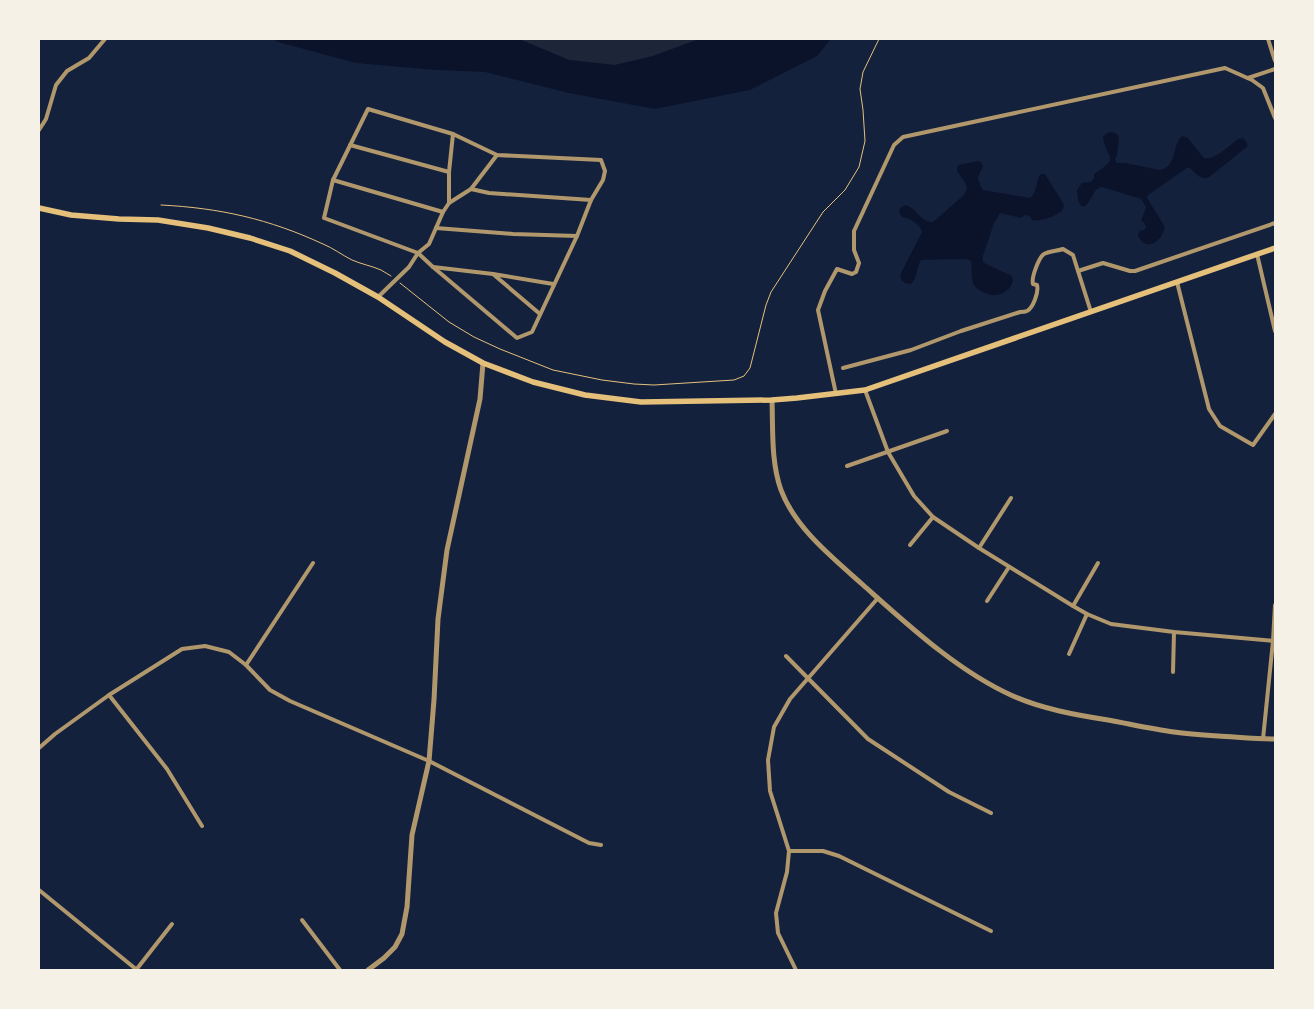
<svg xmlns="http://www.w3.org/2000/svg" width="1314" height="1009" font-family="Poppins,sans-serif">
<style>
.green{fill:#1d2539}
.water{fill:#0b132b}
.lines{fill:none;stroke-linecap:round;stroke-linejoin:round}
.path{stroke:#e5c07b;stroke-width:1}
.minor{stroke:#b1986c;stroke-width:4}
.tertiary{stroke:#b1986c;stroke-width:5}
.secondary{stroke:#e5c07b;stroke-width:5.5}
</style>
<rect width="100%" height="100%" fill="#14213d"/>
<path class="green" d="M519,39H699L653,56L615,65L569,60Z"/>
<g class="water">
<path d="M273,39H519L569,60L615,65L653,56L699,39H831L817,56L750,90L655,109L569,93L485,72L436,70L356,63L278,42Z"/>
<path d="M1112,132L1117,134L1119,138L1117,156L1115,159L1117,163H1125L1160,170C1178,166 1171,146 1182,136L1188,138L1204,158C1214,161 1230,145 1238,139L1243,138L1246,141L1248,146L1208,178C1200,180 1195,173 1190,168H1187L1148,195L1147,198L1165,227C1162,241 1147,253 1138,236L1139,231L1144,230L1146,227L1144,222L1141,221L1146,207L1141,199L1102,187C1092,189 1092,202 1084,207L1080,205L1078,200L1077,190L1082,183L1091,182L1094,178V174C1122,156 1106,160 1103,137L1107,133Z"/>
<path d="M979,161L983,165C982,171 978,174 978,180L980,182V185L983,190L1030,198C1038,192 1035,181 1041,174H1045L1063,203C1064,206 1064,206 1063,209C1059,216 1039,222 1032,220L1030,216L1025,215L1021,218L1000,213L994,223L983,256V262L986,264L1012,276C1016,284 1006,294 997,295C989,296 976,291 973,283C971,276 972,268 971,261L966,259L921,260C916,268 918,277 911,284C904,284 901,281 900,275L922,232C920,224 910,218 902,217L899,212L900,208L905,205C916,207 921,223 933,222L964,195L967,189L966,184L957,171L958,165Z"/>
</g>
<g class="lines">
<g class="path">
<path d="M161,205C220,208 269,219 323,244C333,248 342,255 352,260C361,264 372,266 381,270C384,272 388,274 391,276"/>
<path d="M400,283L449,322L474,337L500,349L553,370L602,380L634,384L654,385L734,380L744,376L750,368L766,305L771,292L823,212L845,190L859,167L865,141L863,110L860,89L863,72L879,39"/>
</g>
<g class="minor">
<path d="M1268,39L1275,61"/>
<path d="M1248,78L1275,69"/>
<path d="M368,109L453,134L497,155L601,160L605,171L603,180L591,200L577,236L532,332L517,338L433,267L418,253L324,218L333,180Z"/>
<path d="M39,130L46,119L56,85L67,71L89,58L105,39"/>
<path d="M350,145L449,172"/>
<path d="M333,180L443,212"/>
<path d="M471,189L489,193L591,200"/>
<path d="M449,203L471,189L497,155"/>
<path d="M436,228L513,234L577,236"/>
<path d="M1257,254L1275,331"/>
<path d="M433,267L493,274L553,284"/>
<path d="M1078,271L1091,312"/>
<path d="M493,274L540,314"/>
<path d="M1177,282L1209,409L1220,426L1253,445L1275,414"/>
<path d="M378,297L409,267L418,253L429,244L443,212L449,203V172L453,134"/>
<path d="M843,368L911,350L961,331L1020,312C1022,312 1025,312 1027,311C1033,308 1039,292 1037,285L1033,284C1031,278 1039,257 1044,254C1050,251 1057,251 1063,249L1073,255L1078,271L1103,263L1130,271H1135L1275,223"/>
<path d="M865,390L888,452L914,496L933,517L979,548L1073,606L1087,614L1111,624L1174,632L1275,641"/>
<path d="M836,394L818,310L825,291L837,269L852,274L856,272L859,263L854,250V231L894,145L903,137L1225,68L1252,80L1263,88L1275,118"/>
<path d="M847,466L947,431"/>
<path d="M910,545L933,517"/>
<path d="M979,548L1011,498"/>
<path d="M987,601L1009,567"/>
<path d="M1073,606L1098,563"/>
<path d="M1069,654L1087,614"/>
<path d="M786,656L868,739L949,792L991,813"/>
<path d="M246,665L313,563"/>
<path d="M1173,672L1174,632"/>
<path d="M109,695L167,769L202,826"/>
<path d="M1263,739L1273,641L1275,605"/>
<path d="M39,748L55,734L109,695L182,649L205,646L229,652L246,665L270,690L290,701L429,761L589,843L601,845"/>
<path d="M789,851H823L839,856L991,931"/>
<path d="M39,890L137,970"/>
<path d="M302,920L340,970"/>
<path d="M136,970L172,924"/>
<path d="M796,970L778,933L776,913L787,872L789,851L770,791L768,760L774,727L790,699L878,598"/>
</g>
<g class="tertiary">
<path d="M772,400C773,430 771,462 781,490C795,528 833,558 862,584C907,624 957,671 1013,696C1042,709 1076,715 1108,720C1130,724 1152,729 1174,732C1188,734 1203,735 1218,736C1237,737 1256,739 1275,739"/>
<path d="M368,970L384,958L395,947L402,934L407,907L412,835L429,761L434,700L438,619L447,550L480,399L483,363"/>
</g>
<path class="secondary" d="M39,208L71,215L119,219L158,220L208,228L250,238L290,251L335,273L378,297L445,342L483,363L533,382L585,395L641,402L772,400L797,398L865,390L1275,248"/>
</g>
<rect width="1314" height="1009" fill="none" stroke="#f6f1e7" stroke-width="80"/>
</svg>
